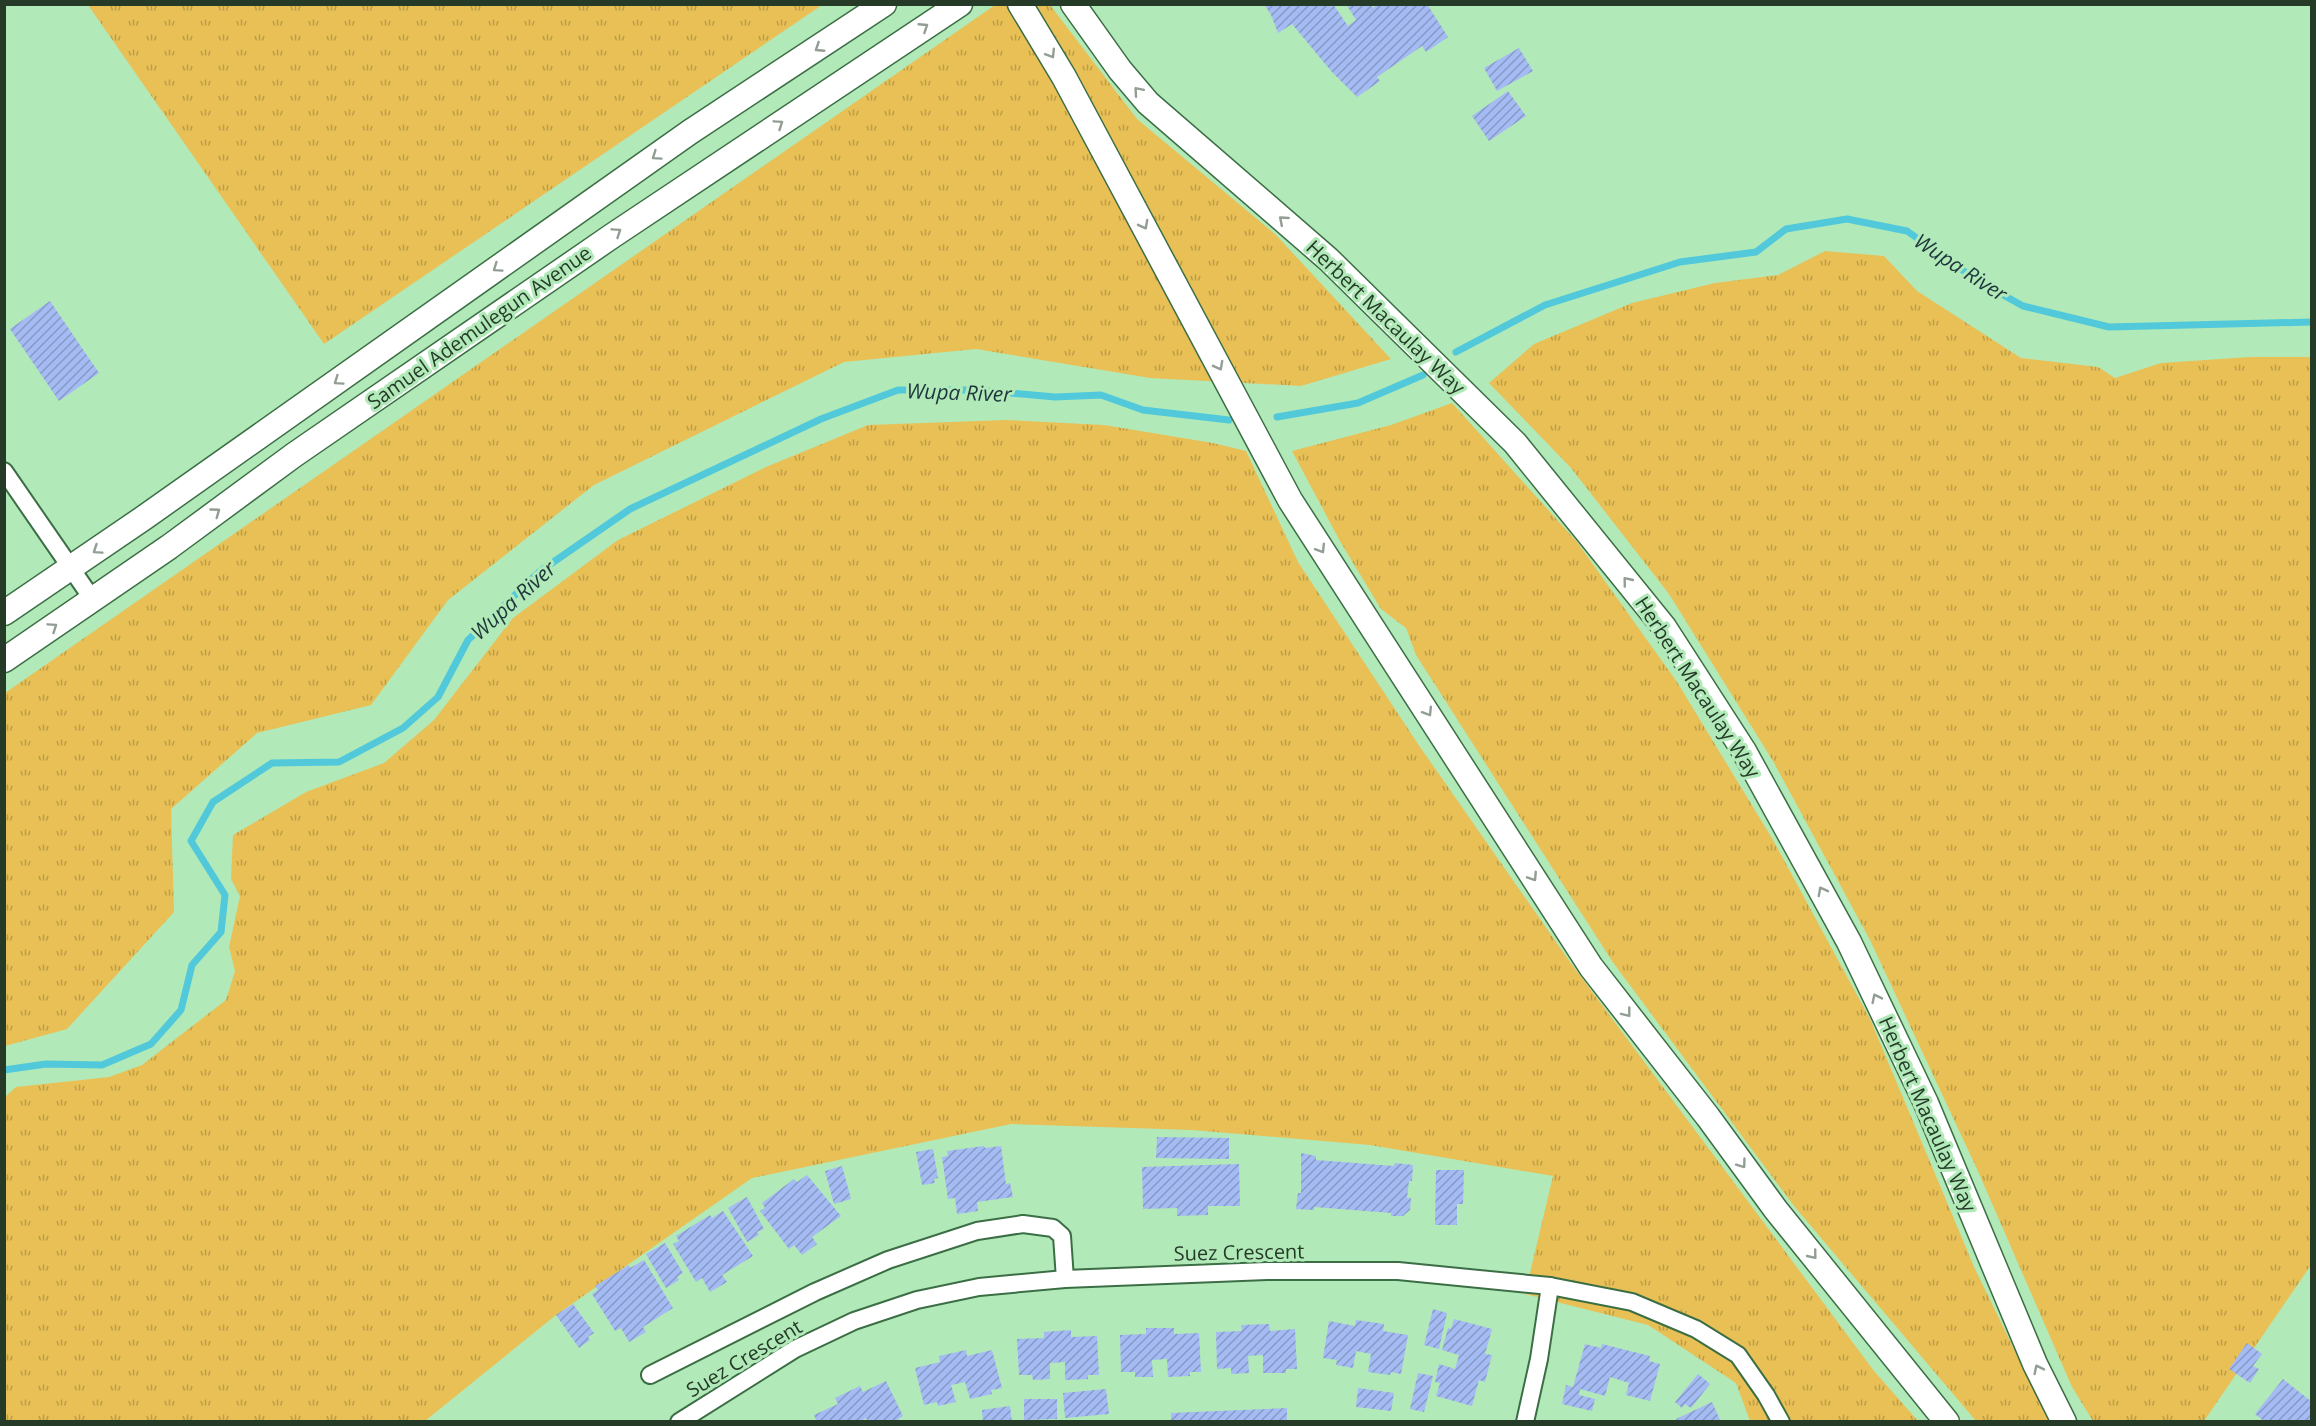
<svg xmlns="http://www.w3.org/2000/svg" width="2316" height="1426" font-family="'Open Sans',sans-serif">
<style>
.grass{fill:url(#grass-tufts)}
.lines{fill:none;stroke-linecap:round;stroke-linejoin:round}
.stream{stroke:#51c9da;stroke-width:7}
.building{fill:url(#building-hatch)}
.minor-casing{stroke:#3c6e45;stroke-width:20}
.secondary-casing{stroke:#3c6e45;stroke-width:27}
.minor{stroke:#fff;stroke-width:16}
.secondary{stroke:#fff;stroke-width:24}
.oneway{stroke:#929d94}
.labels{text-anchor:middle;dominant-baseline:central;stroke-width:6;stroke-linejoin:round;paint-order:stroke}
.street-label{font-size:20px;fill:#253b28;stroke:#b2e9b9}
.water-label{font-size:21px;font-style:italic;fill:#1d373c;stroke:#b2e9b9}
</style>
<defs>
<pattern id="grass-tufts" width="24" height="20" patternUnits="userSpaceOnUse" patternTransform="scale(1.5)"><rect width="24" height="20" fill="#e8c056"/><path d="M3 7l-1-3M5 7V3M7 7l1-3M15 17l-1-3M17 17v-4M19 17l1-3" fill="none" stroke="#bc9d47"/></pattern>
<pattern id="building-hatch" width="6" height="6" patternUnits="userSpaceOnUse" patternTransform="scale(1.5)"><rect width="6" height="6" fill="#a5bbf4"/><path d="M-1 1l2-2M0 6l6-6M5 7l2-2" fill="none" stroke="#8699c6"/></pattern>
</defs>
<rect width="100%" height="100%" fill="#b2e9b9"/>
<g class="grass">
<path d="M88,5H822L324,344Z"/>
<path d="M995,5H1050L1137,119L1275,234L1391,359L1301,386L1150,378L976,349L844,362L594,485L448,600L371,705L257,733L171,809L174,912L67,1029L5,1046V693Z"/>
<path d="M1825,251L1884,256L1917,291L2021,358L2098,367L2115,378L2161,363L2250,357H2311V1265L2204,1421H2093L2072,1387L1977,1169L1870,940L1773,761L1669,594L1571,468L1489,383L1534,344L1632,303L1715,283L1778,275Z"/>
<path d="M1452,403L1577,542L1677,682L1773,840L1870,1019L1975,1269L2049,1421H1976L1794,1206L1612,961L1416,655L1406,628L1381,609L1341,543L1292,451L1391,425Z"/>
<path d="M1006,420L1104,425L1213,443L1246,451L1298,562L1418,744L1570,962L1874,1371L1918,1421H1750L1736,1383L1648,1325L1525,1294L1553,1176L1370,1145L1192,1130L1011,1124L752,1178L556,1315L425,1421L5,1422V1097L16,1087L109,1077L142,1065L226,1000L235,971L229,947L240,896L231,879L233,835L306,792L384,763L434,720L513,618L618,540L766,467L868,425Z"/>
</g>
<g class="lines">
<g class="stream">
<path d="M1456,352L1545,305L1680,262L1756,252L1786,229L1847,219L1907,231L1978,281L2023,306L2109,327L2312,322"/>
<path d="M1277,417L1358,403L1423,375"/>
<path d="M4,1070L46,1064L102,1065L151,1044L181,1010L192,965L221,932L225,895L191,841L213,802L272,763L339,762L403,728L438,697L468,640L539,572L630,509L821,419L898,390H977L1055,397L1101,395L1143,410L1229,420"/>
</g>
</g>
<g class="building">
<path d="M1264,4H1333L1348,26L1356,20L1346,4H1371L1373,8L1378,4H1427L1448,37L1426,52L1422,46L1377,77L1380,81L1357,97L1331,71L1292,24L1278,33L1271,15Z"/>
<path d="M1519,48L1533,71L1497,91L1484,68Z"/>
<path d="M1508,91L1526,116L1489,141L1472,116Z"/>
<path d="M50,301L99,373L59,401L10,329Z"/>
<path d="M1157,1137L1229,1138V1159L1156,1158Z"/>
<path d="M984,1146L985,1148L1001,1146L1006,1184L1010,1183L1013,1197L977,1202L978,1211L957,1214L955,1198L948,1199L942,1157L948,1156L947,1151Z"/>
<path d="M933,1149L938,1178L934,1179L935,1183L922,1185L916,1152Z"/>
<path d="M1301,1153L1316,1156V1160L1394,1166L1395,1163L1413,1165L1412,1181H1409L1407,1198H1411L1410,1210L1403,1216H1391V1213L1314,1207V1210L1296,1209L1298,1193H1301Z"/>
<path d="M1239,1164L1240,1206H1208V1215L1177,1216V1208L1143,1209L1142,1167Z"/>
<path d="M842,1166L851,1199L834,1204L825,1171Z"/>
<path d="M1436,1170H1464L1463,1204H1457V1225H1435Z"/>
<path d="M807,1175L841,1216L812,1237L817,1244L802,1255L794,1245L789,1249L760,1211L765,1208L762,1203L794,1179L797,1182Z"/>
<path d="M747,1197L764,1229L757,1232L759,1235L747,1242L728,1208Z"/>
<path d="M723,1211L753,1256L722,1275L727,1282L710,1292L702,1278L696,1282L673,1244L679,1241L676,1236L710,1215L712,1218Z"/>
<path d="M665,1243L683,1273L677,1277L679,1280L666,1288L646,1254Z"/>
<path d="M644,1260L673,1308L643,1327L646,1332L629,1342L621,1328L615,1331L592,1294L598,1290L595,1286L629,1265L630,1268Z"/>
<path d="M573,1304L594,1333L588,1337L590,1340L579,1348L556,1315Z"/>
<path d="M1433,1309L1447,1313L1439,1349L1424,1345Z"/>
<path d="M1454,1319L1492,1329L1485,1354L1492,1355L1485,1382L1479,1380L1472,1406L1436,1396L1440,1383L1435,1382L1439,1364L1455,1369L1459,1355L1442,1350L1448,1328L1451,1329Z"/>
<path d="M1356,1320L1384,1324L1383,1331L1408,1335L1401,1374L1391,1372L1390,1375L1368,1372L1371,1354L1356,1351L1353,1368L1336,1365L1337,1360L1323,1358L1329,1321L1355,1326Z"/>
<path d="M1269,1324L1270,1331L1295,1329L1297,1369H1286V1373H1263V1355L1248,1356L1249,1373L1231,1374V1368L1217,1369L1216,1332L1242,1331L1241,1325Z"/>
<path d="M1146,1328H1174V1334L1199,1333L1201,1372H1190V1376L1168,1377L1167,1359L1152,1360L1153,1377H1135V1372H1121L1120,1335L1146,1334Z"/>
<path d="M1071,1330V1337L1097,1336L1099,1375H1088V1379L1065,1380V1362L1050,1363V1379L1033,1380L1032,1375H1019L1017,1339L1044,1338V1332Z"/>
<path d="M2247,1343L2262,1354L2253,1366L2259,1369L2250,1383L2229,1369Z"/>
<path d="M1585,1344L1601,1348L1602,1344L1650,1356L1649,1361L1660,1364L1650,1401L1626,1395L1629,1383L1610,1377L1605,1396L1580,1389L1579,1395L1595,1399L1592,1411L1562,1404L1566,1385L1573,1387Z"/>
<path d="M966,1350L967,1356L992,1350L1002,1388L991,1390L992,1394L970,1399L965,1382L951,1385L956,1402L938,1406L937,1402L924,1405L915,1368L940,1362L939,1356Z"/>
<path d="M1418,1373L1433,1376L1424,1412L1410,1409Z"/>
<path d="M1698,1374L1710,1384L1691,1408L1685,1404L1682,1408L1675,1402Z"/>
<path d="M2283,1379L2312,1402V1422H2265L2255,1414Z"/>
<path d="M886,1381L903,1416L894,1422H868L866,1418L859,1422H817L814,1415L838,1404L835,1398L860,1386L863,1392Z"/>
<path d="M1358,1388L1394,1393L1391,1411L1356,1407Z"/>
<path d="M1106,1389L1109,1414L1065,1418L1063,1393Z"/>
<path d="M1024,1399H1057V1419L1024,1420Z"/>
<path d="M1712,1402L1721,1422H1678L1676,1419Z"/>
<path d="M1010,1406L1012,1422H983L982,1410Z"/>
<path d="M1287,1408V1422H1171V1413Z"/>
</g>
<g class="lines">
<g class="minor-casing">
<g id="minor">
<path d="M4,471L93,600"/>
<path d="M650,1375L815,1292L888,1260L977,1231L1023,1224L1053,1228L1062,1236L1065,1279"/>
<path d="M679,1422L795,1349L854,1321L917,1300L979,1287L1065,1279L1267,1271H1398L1550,1286L1632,1302L1696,1329L1738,1355L1766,1395L1781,1422"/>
<path d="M1525,1422L1539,1359L1550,1286"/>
</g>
</g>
<g class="secondary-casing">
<g id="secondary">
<path d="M1020,4L1064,77L1290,500L1591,967L1708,1117L1776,1210L1947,1422"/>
<path d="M1073,4L1120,70L1148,103L1328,259L1515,443L1664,627L1744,751L1849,942L1926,1103L2035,1364L2064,1422"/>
<path d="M4,613L145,517L690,132L884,4"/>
<path d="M4,660L169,547L294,455L612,236L960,4"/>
</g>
</g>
<use href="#minor" class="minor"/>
<use href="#secondary" class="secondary"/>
</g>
<defs><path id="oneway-chevron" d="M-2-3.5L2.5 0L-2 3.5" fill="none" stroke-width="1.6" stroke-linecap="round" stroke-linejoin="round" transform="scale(1.5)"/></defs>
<g class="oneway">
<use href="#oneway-chevron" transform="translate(924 27) rotate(-33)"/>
<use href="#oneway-chevron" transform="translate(819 48) rotate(147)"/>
<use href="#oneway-chevron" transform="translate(1051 54) rotate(58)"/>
<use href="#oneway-chevron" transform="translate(1138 91) rotate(-131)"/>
<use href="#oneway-chevron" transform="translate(779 124) rotate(-34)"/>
<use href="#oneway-chevron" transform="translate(656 156) rotate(145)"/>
<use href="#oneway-chevron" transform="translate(1283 220) rotate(-139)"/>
<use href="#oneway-chevron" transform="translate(1144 225) rotate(62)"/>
<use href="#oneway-chevron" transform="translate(617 232) rotate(-34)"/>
<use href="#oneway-chevron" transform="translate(497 268) rotate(145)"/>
<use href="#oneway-chevron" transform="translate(1219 366) rotate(62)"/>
<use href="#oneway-chevron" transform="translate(338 381) rotate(145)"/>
<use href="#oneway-chevron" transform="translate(216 512) rotate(-36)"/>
<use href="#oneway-chevron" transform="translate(1321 549) rotate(58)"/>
<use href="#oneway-chevron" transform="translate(97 550) rotate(146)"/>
<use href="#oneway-chevron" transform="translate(1627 581) rotate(-129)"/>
<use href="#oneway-chevron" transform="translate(53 627) rotate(-34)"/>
<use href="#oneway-chevron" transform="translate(1428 712) rotate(58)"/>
<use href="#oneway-chevron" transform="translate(1533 877) rotate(57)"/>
<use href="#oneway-chevron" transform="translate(1822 891) rotate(-118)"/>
<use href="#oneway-chevron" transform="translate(1876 998) rotate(-116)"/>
<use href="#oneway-chevron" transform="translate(1627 1013) rotate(52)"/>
<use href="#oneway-chevron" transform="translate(1742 1164) rotate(54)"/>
<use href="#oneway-chevron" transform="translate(1813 1255) rotate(51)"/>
<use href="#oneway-chevron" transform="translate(2038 1369) rotate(-116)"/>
</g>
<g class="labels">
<g class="street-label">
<text transform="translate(1386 317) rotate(44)">Herbert Macaulay Way</text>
<text transform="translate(479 327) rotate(-35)">Samuel Ademulegun Avenue</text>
<text transform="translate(1698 687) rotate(57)">Herbert Macaulay Way</text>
<text transform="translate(1928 1114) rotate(66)">Herbert Macaulay Way</text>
<text transform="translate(1239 1252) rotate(-1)">Suez Crescent</text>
<text transform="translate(744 1358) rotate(-31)">Suez Crescent</text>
</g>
<g class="water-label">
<text transform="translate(1961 267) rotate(33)">Wupa River</text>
<text transform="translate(959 392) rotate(2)">Wupa River</text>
<text transform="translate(513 600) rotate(-42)">Wupa River</text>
</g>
</g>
<rect width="2316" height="1426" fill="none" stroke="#253b28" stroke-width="12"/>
</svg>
